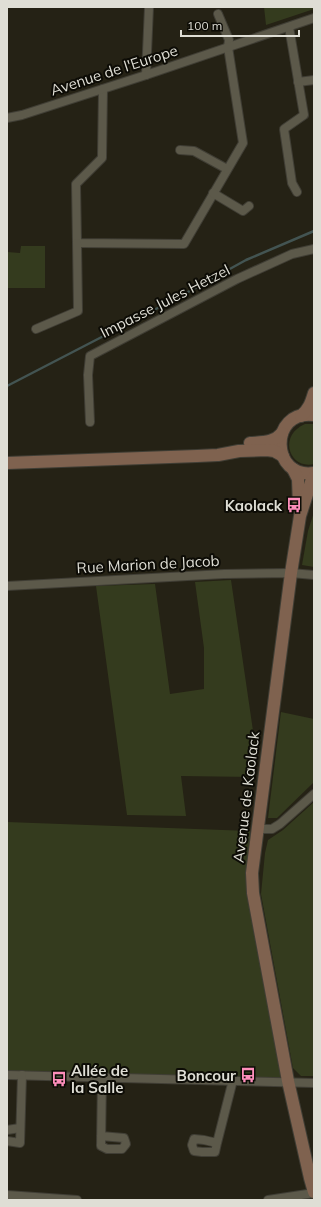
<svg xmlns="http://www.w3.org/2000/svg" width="321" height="1207" font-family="Mulish,sans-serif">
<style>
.green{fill:#343b1e}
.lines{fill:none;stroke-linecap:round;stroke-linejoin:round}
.stream{stroke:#435452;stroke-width:2.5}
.street-casing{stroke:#403e35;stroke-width:10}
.secondary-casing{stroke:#403e35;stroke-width:14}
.street{stroke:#5c594a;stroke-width:8}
.secondary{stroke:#7f624f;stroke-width:12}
.labels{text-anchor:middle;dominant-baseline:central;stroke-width:4;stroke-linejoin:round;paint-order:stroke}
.street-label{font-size:15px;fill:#dfded5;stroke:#0d0c06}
.poi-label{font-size:15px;font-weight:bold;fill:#dfded5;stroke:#0d0c06;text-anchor:end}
</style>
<rect width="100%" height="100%" fill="#252215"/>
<g class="green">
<path d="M264,7H314V9L266,25Z"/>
<path d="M21,246H45V288H7V252L20,253Z"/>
<path d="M305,424H314V464C290,470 277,436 305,424Z"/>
<path d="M314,512V567L302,565L308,531Z"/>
<path d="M231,580L257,758L254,777L181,776L186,816L127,815L96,586L155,584L170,694L204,689V648L195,582Z"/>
<path d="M281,712L314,719V782L277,818H268Z"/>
<path d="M314,802V1076H301L293,1068L261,894L265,853L268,840L283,830Z"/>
<path d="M7,822L250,831L252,873L288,1081L7,1075Z"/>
</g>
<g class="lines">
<path class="stream" d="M7,386L179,297L246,260L314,231"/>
<g class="street-casing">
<g id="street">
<path d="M289,27L304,115L284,129L292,183L297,192"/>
<path d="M146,75L149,7"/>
<path d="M298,82L314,80"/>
<path d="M103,89L102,158L76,184L77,243L184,244L243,143L228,47L229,40L218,14"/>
<path d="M7,118L22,115L146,75L314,18"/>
<path d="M180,150L194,151L227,169"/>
<path d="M213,193L243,211L249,206"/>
<path d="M36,329L78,311L77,243"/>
<path d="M90,422L88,375L90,356L237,279L292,254L314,249"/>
<path d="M7,586L224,574L291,573L314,575"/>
<path d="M258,829H272L280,824L314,794"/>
<path d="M7,1075L314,1083"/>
<path d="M7,1130L20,1128"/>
<path d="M101,1136L124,1138L126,1144L122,1149H107L101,1146L102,1077"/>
<path d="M7,1141L20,1143L22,1075"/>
<path d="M217,1143L204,1140L194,1139L192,1145L194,1151L202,1152H215L217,1143L233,1080"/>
<path d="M7,1195L77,1200"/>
<path d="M268,1200L314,1193"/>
</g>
</g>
<g class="secondary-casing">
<g id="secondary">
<path d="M314,415C268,409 271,480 314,473"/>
<path d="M301,416C309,409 311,403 314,393"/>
<path d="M250,443C262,442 274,443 282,433"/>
<path d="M7,463L197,456L218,455L239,451L267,450L274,451L283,456"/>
<path d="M293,469L298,479L299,506"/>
<path d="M314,477L311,482L300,516L291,573L252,873L253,893L288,1081L310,1178L314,1192"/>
</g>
</g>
<use href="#street" class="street"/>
<use href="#secondary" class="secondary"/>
</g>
<defs>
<g id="bus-bare" transform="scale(1.2)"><path d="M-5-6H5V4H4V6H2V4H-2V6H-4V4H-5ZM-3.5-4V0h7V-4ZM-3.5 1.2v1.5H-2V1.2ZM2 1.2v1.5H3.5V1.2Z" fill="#fe8ebb" stroke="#0d0c06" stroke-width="2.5" paint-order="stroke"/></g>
</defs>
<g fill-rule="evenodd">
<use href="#bus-bare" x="294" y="505"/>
<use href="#bus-bare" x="248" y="1075"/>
<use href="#bus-bare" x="59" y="1079"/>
</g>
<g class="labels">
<g class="street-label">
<text transform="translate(114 70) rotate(-18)">Avenue de l'Europe</text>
<text transform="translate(165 301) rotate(-27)">Impasse Jules Hetzel</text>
<text transform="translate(148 564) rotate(-3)">Rue Marion de Jacob</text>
<text transform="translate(246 797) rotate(-83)">Avenue de Kaolack</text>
</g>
<g class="poi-label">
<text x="282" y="505">Kaolack</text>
<text x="71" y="1070" text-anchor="start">Allée de<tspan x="71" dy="17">la Salle</tspan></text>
<text x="236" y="1075">Boncour</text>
</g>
</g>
<rect width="321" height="1207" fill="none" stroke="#dfded5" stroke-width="16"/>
<path d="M181 30v6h118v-6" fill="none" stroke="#dfded5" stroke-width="2"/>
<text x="187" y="30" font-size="12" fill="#dfded5" stroke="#0d0c06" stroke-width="3" paint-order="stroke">100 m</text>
</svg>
